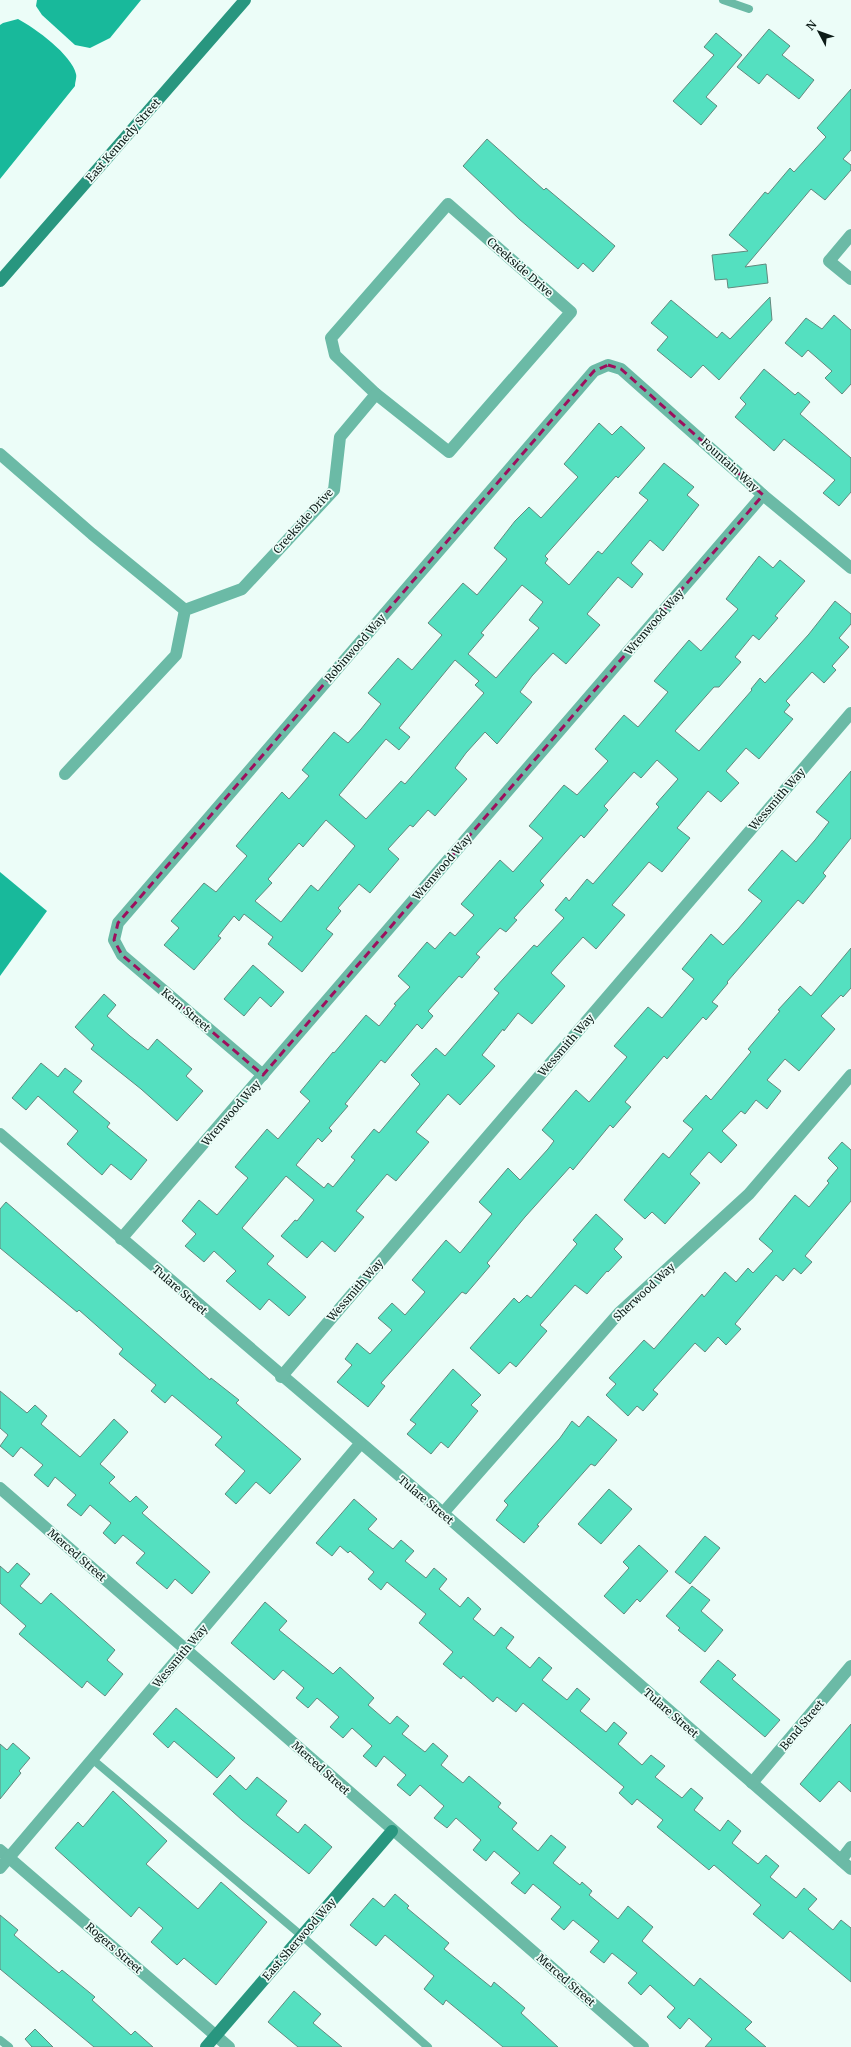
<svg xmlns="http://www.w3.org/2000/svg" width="851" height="2047" font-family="Merriweather,serif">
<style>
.water{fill:#18b99b}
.building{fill:#54e0c0;stroke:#62897e;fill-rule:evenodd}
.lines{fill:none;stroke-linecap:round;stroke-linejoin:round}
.lane{stroke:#6bbaa6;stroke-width:8}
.street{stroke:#6bbaa6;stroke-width:12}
.secondary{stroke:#28967f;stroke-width:12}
.marked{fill:none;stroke:#9d0f5d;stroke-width:3;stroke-dasharray:8 5;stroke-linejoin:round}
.labels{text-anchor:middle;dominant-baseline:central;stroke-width:3.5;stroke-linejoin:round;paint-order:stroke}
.street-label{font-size:11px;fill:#0d1c18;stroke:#ecfdf8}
</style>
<rect width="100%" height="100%" fill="#ecfdf8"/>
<g class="water">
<path d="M37,0H141L110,38L90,48L75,45L42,15L36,6Z"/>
<path d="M18,19C35,28 72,55 76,74C77,77 75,82 75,86L0,179V25L3,23Z"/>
<path d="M0,872L47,911L0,976Z"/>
</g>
<g class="building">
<path d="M769,29L790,46L782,55L814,80L799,99L767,74L759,84L737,67Z"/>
<path d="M716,33L742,55L706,97L717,106L701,125L673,101L714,55L704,47Z"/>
<path d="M851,89V150L843,159L851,165V170L825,200L811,189L745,267L766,264L768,283L728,288L727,279L715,280L712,255L748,251L729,235L765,192L768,194L790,168L794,172L826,137L817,128Z"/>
<path d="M487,139L544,190L546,188L615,246L593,272L583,263L578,269L519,219L463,166Z"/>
<path d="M770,297L772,320L719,380L703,365L691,378L657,350L668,337L651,323L671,300L717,338L722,332L730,339Z"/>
<path d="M834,315L851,330V384L842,394L825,378L832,371L808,350L802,357L785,343L806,318L822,329Z"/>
<path d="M764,369L795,395L798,392L810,402L800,414L851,458V492L839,506L823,493L835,480L784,439L774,451L735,417L746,404L740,398Z"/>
<path d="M599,423L612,435L621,426L645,448L618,478L616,476L545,556L548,559L545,563L569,585L598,551L602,554L648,500L639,493L664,463L694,487L687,495L699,505L663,551L650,540L631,563L643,574L632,588L618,577L587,614L600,625L566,664L553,653L532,676L520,692L532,702L497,744L485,732L466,753L455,768L467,779L435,816L428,810L413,827L410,825L388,849L399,859L370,893L359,884L338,908L341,911L326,929L333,934L302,972L268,944L273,937L244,914L239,921L234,916L218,936L221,938L194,970L164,945L179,928L171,921L204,883L216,892L247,856L236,846L282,792L289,799L309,776L302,770L334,732L348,743L361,729L381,704L368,693L398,658L412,670L442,635L428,623L463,583L477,595L507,559L494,548L515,521L529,507L541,518L578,477L564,464ZM522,585L543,602L529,620L539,628L496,678L468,654L484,635L481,633ZM455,660L479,681L475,685L484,693L405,784L401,781L366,819L339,795L386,739L399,750L410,737L399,728ZM326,820L355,846L318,891L311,885L281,922L255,901L272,883L268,879L299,843L303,847Z"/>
<path d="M759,556L773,568L780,560L805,581L775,616L778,618L759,640L753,635L735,657L741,662L719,687H714L675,731L699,751L752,690L751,689L760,678L765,683L809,634L835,601L851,614V624L839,638L849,647L832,666L836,670L824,683L812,672L786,701L790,705L784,712L793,719L759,759L746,748L726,771L739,783L721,802L708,791L677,828L690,838L662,872L649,862L626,889L612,905L625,915L596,949L583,937L557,966L551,973L565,986L532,1024L518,1013L504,1031L503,1029L482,1055L495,1066L460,1105L448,1094L416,1132L429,1142L396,1181L387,1174L356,1211L364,1217L335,1252L322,1241L307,1258L281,1236L295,1220L297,1221L314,1200L286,1176L242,1228L274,1256L267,1264L306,1297L289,1316L269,1299L260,1310L226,1281L236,1271L214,1251L204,1262L185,1246L196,1234L182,1221L199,1200L217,1215L248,1178L235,1167L267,1129L278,1139L310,1101L300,1092L333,1052L334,1053L366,1015L379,1026L396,1005L394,1004L410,987L398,976L427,942L435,949L450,932L455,936L474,915L461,904L500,860L513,872L543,838L529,826L564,785L577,795L608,761L595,749L612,729L624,715L638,727L668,692L654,681L677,654L689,640L701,651L738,609L726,599ZM657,760L678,779L656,804L659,807L593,884L587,879L569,901L566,897L555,910L564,918L537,947L534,945L494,989L499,993L445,1056L436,1048L411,1075L420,1084L379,1133L374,1129L351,1157L355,1160L333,1187L328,1183L324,1188L296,1165L318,1138L322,1142L332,1131L329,1128L348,1106L345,1104L381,1060L385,1063L417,1024L422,1029L433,1016L428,1011L459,976L462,978L480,957L476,954L500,928L506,932L517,920L514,918L544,885L540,881L581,835L584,838L608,810L604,806L634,772L641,778Z"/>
<path d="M851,771V838L823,873L826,876L803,904L798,900L727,982L728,983L712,1002L718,1006L706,1020L703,1017L667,1059L664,1056L625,1102L631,1107L613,1128L610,1125L573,1170L570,1167L525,1217L487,1263L490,1266L466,1294L462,1292L381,1383L385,1386L368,1407L337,1382L352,1365L345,1359L357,1343L370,1354L392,1330L378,1318L392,1303L405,1315L425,1292L412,1280L446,1240L460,1253L492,1214L479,1202L508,1168L520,1180L548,1149L554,1141L542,1130L576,1090L589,1102L627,1057L614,1046L648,1007L662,1018L672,1006L694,979L682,969L711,934L723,945L738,929L762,901L748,890L782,850L796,862L815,840L829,822L816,812Z"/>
<path d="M851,948V988L843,997L841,995L821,1016L835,1029L799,1071L785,1059L767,1080L781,1091L767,1109L756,1100L745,1114L741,1111L722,1131L737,1145L721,1163L709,1152L690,1174L700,1183L665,1224L652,1212L645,1219L624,1200L663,1153L669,1158L693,1129L683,1121L706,1095L711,1100L751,1052L748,1049L780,1011L778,1010L800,986L811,996Z"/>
<path d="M253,965L284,992L271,1007L260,997L244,1016L224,999Z"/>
<path d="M104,994L116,1005L107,1016L130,1036L148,1050L157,1039L192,1069L186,1076L203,1091L177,1121L141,1089L91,1049L94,1045L75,1027Z"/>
<path d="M41,1063L58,1077L65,1068L82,1081L73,1092L110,1123L107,1127L147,1160L131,1180L111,1164L102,1175L87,1162L67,1144L78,1131L38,1096L26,1110L12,1098Z"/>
<path d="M842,1142L851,1150V1201L805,1256L812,1262L801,1274L794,1268L783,1281L776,1275L735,1324L741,1329L726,1345L718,1337L705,1352L695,1343L653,1390L658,1394L643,1411L637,1406L628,1416L606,1395L616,1384L609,1378L644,1340L654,1349L702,1294L704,1297L725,1272L736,1282L748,1268L753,1273L773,1251L759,1239L795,1195L809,1207L829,1183L827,1181L838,1168L828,1158Z"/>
<path d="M6,1202L210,1380L211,1378L239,1400L236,1403L301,1459L270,1494L256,1482L236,1504L225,1494L245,1471L215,1445L222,1437L172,1395L165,1403L151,1391L156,1385L119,1354L123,1349L79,1310L77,1312L0,1248V1209Z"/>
<path d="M596,1214L623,1239L614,1249L622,1257L608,1272L607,1271L587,1294L575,1285L540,1325L547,1331L516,1367L510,1362L499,1374L470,1348L514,1298L519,1303L527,1295L531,1298L577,1244L573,1240Z"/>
<path d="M453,1369L481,1395L471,1405L478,1411L448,1448L441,1442L431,1454L407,1434L416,1424L410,1420Z"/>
<path d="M0,1391L27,1413L35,1405L47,1416L41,1424L80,1457L114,1419L128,1432L100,1464L115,1477L109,1483L130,1502L136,1496L148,1507L142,1513L210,1572L192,1594L175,1579L167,1589L136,1563L145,1553L123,1535L115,1544L103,1533L111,1523L90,1505L81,1516L67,1505L76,1495L55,1477L48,1487L34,1475L43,1465L21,1447L13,1457L0,1446L8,1435L0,1428Z"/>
<path d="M588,1416L617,1440L595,1466L591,1464L537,1525L539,1526L524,1543L496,1520L508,1505L504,1501L560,1438L572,1421L579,1427Z"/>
<path d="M609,1489L632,1509L601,1544L578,1524Z"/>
<path d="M354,1499L377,1519L368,1529L393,1549L401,1540L414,1551L405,1561L426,1578L434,1568L447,1579L439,1589L460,1607L468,1597L481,1609L473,1619L494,1636L501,1627L514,1637L506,1648L530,1668L539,1657L552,1668L542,1680L567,1700L577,1688L590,1699L580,1711L606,1732L614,1722L627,1733L618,1744L642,1765L651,1755L665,1766L655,1777L682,1798L691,1788L703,1798L694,1810L720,1831L728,1820L741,1831L732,1843L758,1864L766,1855L779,1866L770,1877L796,1898L804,1888L817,1899L808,1909L833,1930L841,1920L851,1928V1982L790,1931L783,1939L753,1914L761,1905L714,1865L709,1870L679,1845L657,1827L663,1820L637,1799L632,1805L619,1793L624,1787L523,1703L516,1712L497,1697L493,1702L463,1676L461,1679L443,1664L453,1652L419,1623L426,1614L387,1582L381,1590L368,1579L374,1572L350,1551L348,1553L340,1546L332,1556L316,1543Z"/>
<path d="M705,1536L720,1548L690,1584L675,1572Z"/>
<path d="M639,1545L668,1571L640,1602L637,1599L624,1614L604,1596L629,1568L623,1562Z"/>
<path d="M17,1563L30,1574L20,1586L41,1604L51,1593L115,1650L107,1660L123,1674L105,1696L87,1681L82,1688L19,1634L26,1626L0,1603V1566L8,1573Z"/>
<path d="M692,1586L710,1600L701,1611L723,1630L705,1652L678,1630L680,1628L666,1616Z"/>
<path d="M265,1602L287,1621L279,1630L333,1674L340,1667L374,1698L368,1705L390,1724L397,1716L409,1726L402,1734L425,1752L433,1743L448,1756L441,1765L463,1783L469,1776L501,1803L498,1807L517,1823L512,1829L538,1851L551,1835L566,1847L553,1863L580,1885L582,1882L592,1891L589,1895L618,1919L628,1906L653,1927L642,1941L694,1986L700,1978L752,2022L745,2029L766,2047H705L712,2039L689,2018L680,2029L667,2017L675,2008L650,1985L641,1995L628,1983L637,1973L612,1953L604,1963L590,1952L599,1941L573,1920L564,1930L551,1919L561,1907L533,1884L525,1894L511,1883L520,1873L494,1851L486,1861L473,1850L481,1840L456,1818L447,1828L434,1818L444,1806L420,1785L410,1796L397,1785L406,1775L384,1756L376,1767L363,1756L372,1746L352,1728L343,1738L330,1727L339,1717L317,1698L308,1708L296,1698L304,1688L283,1670L274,1680L231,1643Z"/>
<path d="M718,1660L736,1675L732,1679L780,1720L765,1737L700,1682Z"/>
<path d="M176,1708L235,1758L217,1778L174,1741L168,1748L153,1734Z"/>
<path d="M851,1724V1792L839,1781L820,1802L800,1784Z"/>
<path d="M13,1743L30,1758L19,1771L21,1773L0,1799V1744L7,1750Z"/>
<path d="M230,1775L246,1790L257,1777L287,1801L276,1815L298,1833L305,1824L332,1847L309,1874L242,1820L213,1794Z"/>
<path d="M113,1791L167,1841L146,1864L198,1909L221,1882L267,1922L216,1985L184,1958L177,1965L151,1942L163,1928L139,1907L131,1917L55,1848L78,1822L83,1827Z"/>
<path d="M395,1894L409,1906L407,1908L449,1943L444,1949L491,1987L494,1982L525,2008L521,2013L558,2047H503L446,2000L443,2005L424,1989L434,1976L385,1935L376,1946L350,1925L373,1898L384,1907Z"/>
<path d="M0,1915L18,1930L14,1935L59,1973L62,1970L95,1997L92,2000L131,2035L135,2031L153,2047H94L0,1969Z"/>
<path d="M294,1991L321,2014L313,2023L342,2047H298L268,2022Z"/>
<path d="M35,2029L53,2047H32L25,2039Z"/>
</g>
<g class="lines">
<g class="lane">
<path d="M723,0L749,9"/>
<path d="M92,1759L302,1936L428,2047"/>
<path d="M0,2040L9,2047"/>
</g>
<g class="street">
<path d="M448,204L571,312L449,452L376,394L335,355L331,338Z"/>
<path d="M851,235L829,261L851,279"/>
<path d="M0,454L92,534L185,610"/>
<path d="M65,774L176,655L185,610L242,589L334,490L340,437L376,394"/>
<path d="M263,1075L122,955L114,940L118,923L594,371L608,365L621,369L763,495L851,568"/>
<path d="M0,1134L443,1513L851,1869"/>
<path d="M121,1239L763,495"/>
<path d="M281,1377L851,713"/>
<path d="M0,1488C215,1674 428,1862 643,2047"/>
<path d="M443,1513L619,1313L749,1194L851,1075"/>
<path d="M752,1783L851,1666"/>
<path d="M0,1850L229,2047"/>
<path d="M841,1860L851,1847"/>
<path d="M0,1868L360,1444"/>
</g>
<g class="secondary">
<path d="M0,281L245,0"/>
<path d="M206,2047L392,1831"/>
</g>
</g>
<path class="marked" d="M608,365L621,369L763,495L263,1075L122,955L114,940L118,923L594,371Z"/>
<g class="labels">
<g class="street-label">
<text transform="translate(123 140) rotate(-49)">East Kennedy Street</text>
<text transform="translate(520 267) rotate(41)">Creekside Drive</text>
<text transform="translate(730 465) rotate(42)">Fountain Way</text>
<text transform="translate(303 521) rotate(-48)">Creekside Drive</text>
<text transform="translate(654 622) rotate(-49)">Wrenwood Way</text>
<text transform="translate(355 648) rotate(-49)">Robinwood Way</text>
<text transform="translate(777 799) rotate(-49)">Wessmith Way</text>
<text transform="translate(442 867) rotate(-49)">Wrenwood Way</text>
<text transform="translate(186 1010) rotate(40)">Kern Street</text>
<text transform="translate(566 1045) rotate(-49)">Wessmith Way</text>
<text transform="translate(231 1113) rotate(-49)">Wrenwood Way</text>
<text transform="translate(180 1290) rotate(41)">Tulare Street</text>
<text transform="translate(355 1290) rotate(-49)">Wessmith Way</text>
<text transform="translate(644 1292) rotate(-43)">Sherwood Way</text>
<text transform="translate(426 1500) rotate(40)">Tulare Street</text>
<text transform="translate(77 1555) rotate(41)">Merced Street</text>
<text transform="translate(180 1656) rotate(-50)">Wessmith Way</text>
<text transform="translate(671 1713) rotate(41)">Tulare Street</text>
<text transform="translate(802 1725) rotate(-50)">Bend Street</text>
<text transform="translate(321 1768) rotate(42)">Merced Street</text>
<text transform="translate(299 1939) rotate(-49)">East Sherwood Way</text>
<text transform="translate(114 1948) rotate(41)">Rogers Street</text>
<text transform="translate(566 1980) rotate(41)">Merced Street</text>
</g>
</g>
<g transform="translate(819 32) rotate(311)" stroke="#ecfdf8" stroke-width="3" paint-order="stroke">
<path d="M0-3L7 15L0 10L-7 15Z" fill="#0d1c18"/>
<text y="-6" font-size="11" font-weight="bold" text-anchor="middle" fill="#0d1c18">N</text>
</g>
</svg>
